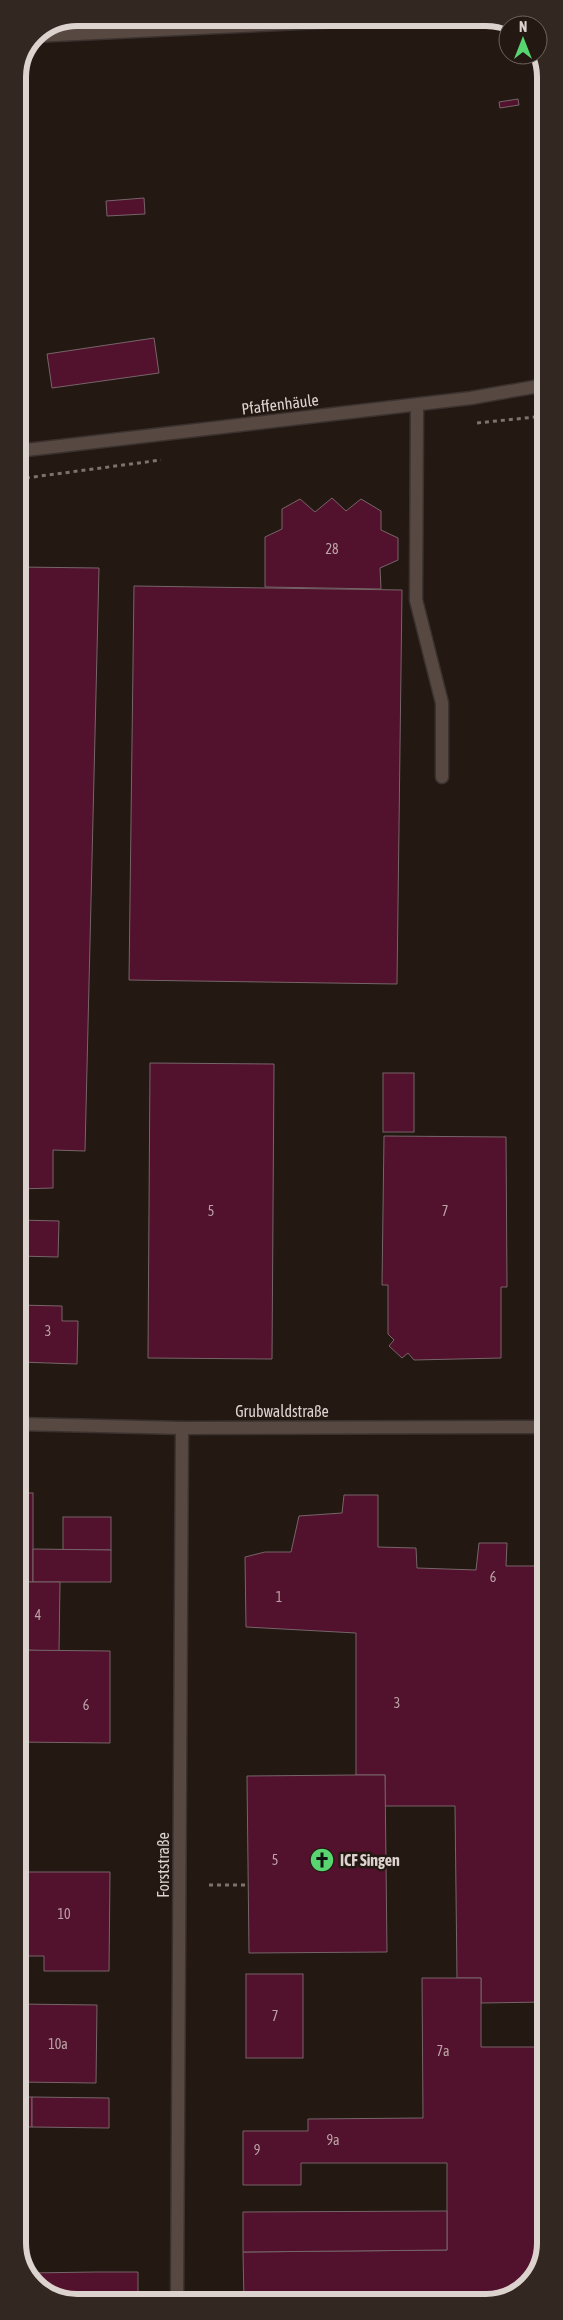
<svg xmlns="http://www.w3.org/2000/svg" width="563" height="2320" font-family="'Asap Condensed',sans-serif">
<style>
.building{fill:#52112c;stroke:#766569}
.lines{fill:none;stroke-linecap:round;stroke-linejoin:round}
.lane-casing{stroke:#3b322f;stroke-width:15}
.street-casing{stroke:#3b322f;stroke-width:15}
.path{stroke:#7d726d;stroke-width:3;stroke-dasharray:4 4;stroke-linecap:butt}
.lane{stroke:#574842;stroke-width:12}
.street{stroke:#574842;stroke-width:12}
.labels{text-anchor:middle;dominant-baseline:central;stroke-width:5;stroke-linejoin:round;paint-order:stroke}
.number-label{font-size:14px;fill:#baa2a6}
.street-label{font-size:16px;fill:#dcd3cf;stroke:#241812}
.poi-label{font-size:16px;font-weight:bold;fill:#dcd3cf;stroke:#241812;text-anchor:start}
.rim{fill:none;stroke:#dcd3cf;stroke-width:6}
</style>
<rect width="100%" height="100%" fill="#241812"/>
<g class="building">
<path d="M518,99L519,105L500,108L499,102Z"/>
<path d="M144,198L145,214L107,216L106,201Z"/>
<path d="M154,338L159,373L52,388L47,354Z"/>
<path d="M332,498L346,511L361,499L381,511V530L398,538V560L380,568L381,589L265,587V537L282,529V509L300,499L315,512Z"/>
<path d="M18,567L99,568L85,1151L53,1150V1188L18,1189Z"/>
<path d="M134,586L402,590L397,984L129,980Z"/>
<path d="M150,1063L274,1064L272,1359L148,1358Z"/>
<rect x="383" y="1073" width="31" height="59"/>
<path d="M384,1136L506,1137L507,1287H501V1358L414,1360L408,1353L402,1358L389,1346L394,1340L388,1334V1285H382Z"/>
<path d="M18,1220L59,1221L58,1257L18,1256Z"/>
<path d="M18,1305L62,1306V1321H78L77,1364L20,1362Z"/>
<rect x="18" y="1493" width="15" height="89"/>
<path d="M344,1495H378V1547L416,1548L417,1568L476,1570L479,1543H507L506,1566H545V2002L481,2003V1978H457L455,1806H385V1775H356V1633L246,1627L245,1557L265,1552H291L299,1516L342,1513Z"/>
<rect x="63" y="1517" width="48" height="33"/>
<path d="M33,1549L111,1550V1582H33Z"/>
<path d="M18,1582H60L59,1651L18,1650Z"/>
<path d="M18,1650L110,1651V1743L18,1742Z"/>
<path d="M356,1775H385L387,1952L249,1953L247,1776Z"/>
<path d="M18,1872H110L109,1971H44V1956H18Z"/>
<rect x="246" y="1974" width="57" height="84"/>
<path d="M422,1978H481V2047H545V2118H538V2177H545V2209H542V2252L531,2282L497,2301L244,2302L243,2252L447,2250V2163H301V2185H243V2131H308V2119L423,2118Z"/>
<path d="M18,2004L97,2005L96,2083L19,2082Z"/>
<rect x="19" y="2097" width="13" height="30"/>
<path d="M32,2097L109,2098V2128L32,2127Z"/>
<path d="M447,2211V2250L243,2252V2212Z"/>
<path d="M95,2272H138V2302H70L38,2287L29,2273Z"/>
</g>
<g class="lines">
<g class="lane-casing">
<g id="lane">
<path d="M417,405L416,600L442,703V777"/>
<path d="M545,1427V1236"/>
</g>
</g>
<g class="street-casing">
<g id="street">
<path d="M35,36L401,18"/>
<path d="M18,451L471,398L545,385"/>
<path d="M18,1424L182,1428L545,1427"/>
<path d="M177,2302L182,1428"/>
</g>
</g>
<g class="path">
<path d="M477,423L545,416"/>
<path d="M18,479L161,460"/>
<path d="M209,1885H249"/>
</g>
<use href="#lane" class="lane"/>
<use href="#street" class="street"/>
</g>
<defs>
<g id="church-disc" transform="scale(1.25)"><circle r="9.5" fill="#58d570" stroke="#241812"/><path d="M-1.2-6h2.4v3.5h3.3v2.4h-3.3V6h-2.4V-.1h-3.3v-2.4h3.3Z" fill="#111"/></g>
</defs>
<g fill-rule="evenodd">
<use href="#church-disc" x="322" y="1860"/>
</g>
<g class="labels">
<g class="number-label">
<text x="332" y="549">28</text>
<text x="211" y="1211">5</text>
<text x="445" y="1211">7</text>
<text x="48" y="1331">3</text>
<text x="493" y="1577">6</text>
<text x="279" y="1597">1</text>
<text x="38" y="1615">4</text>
<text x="397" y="1703">3</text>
<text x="86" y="1705">6</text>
<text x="275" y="1860">5</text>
<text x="64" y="1914">10</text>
<text x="275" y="2016">7</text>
<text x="58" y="2044">10a</text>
<text x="443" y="2051">7a</text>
<text x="333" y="2140">9a</text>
<text x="257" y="2150">9</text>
</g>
<g class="street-label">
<text transform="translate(280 404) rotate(-7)">Pfaffenhäule</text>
<text x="282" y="1411">Grubwaldstraße</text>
<text transform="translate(163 1865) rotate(-90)">Forststraße</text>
</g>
<g class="poi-label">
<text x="340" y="1860">ICF Singen</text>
</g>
</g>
<path d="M0 0H563V2320H0ZM77 26H486A51 51 0 0 1 537 77V2243A51 51 0 0 1 486 2294H77A51 51 0 0 1 26 2243V77A51 51 0 0 1 77 26Z" fill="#332721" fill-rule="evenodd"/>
<path class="rim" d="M77 26H486A51 51 0 0 1 537 77V2243A51 51 0 0 1 486 2294H77A51 51 0 0 1 26 2243V77A51 51 0 0 1 77 26Z"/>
<g transform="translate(523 40)"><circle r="24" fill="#241812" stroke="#6e635e"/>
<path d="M0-4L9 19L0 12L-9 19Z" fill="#58d570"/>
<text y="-8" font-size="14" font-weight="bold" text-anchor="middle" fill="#dcd3cf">N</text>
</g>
</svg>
